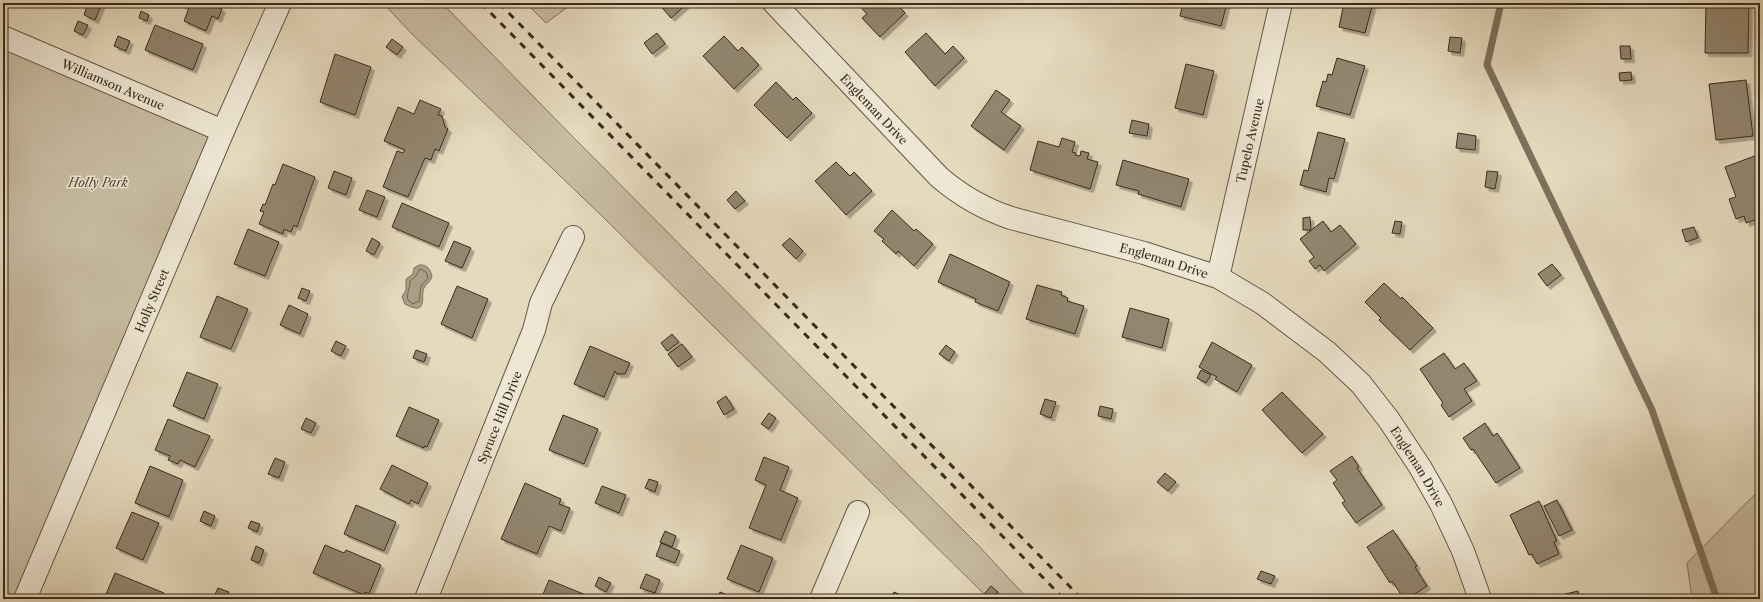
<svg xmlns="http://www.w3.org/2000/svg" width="1763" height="602" font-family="'Libre Caslon Text',serif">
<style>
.green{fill:#c8bca2;stroke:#80745f}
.water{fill:#ab9e86;stroke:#7d705c}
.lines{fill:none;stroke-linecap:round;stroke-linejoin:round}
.shore{stroke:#726451;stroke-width:1}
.stream{stroke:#7d705c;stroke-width:7}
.building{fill:#928670;stroke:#392b1c;filter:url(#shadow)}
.minor-casing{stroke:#645744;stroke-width:24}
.minor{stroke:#eee7d4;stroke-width:22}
.rail{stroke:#392b1c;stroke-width:3;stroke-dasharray:7 7;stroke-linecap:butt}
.labels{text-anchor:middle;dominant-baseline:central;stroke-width:3;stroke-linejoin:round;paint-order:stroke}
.street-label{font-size:12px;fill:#392b1c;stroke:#eee7d4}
.park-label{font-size:12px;font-style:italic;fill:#564837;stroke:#eee7d4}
</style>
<defs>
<filter id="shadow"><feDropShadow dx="3.5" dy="3.5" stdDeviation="0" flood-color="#0004"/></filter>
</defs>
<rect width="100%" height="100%" fill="#e5dabd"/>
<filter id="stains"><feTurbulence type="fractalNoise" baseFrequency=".005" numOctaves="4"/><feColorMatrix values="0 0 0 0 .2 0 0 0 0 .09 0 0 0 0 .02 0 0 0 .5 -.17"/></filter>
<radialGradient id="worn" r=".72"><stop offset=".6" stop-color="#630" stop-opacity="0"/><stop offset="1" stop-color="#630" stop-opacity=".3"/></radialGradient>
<g class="green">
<path d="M383,3H442L574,138L977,544L1028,599H989L604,218L411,33Z"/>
<path d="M526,3H573L546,23Z"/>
<path d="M3,37L223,131L25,599H3Z"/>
<path d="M1760,489V599H1692L1687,563Z"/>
</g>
<path class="water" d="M419,265C427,264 431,270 432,277C430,282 426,284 424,288C420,296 429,317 405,304L402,297L406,290V279L413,274L414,268Z"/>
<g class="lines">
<path class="shore" d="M420,269L426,272L428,278L421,286L419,301L413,304L408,300C406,295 410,288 410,281L416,276Z"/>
<path class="stream" d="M1501,3L1487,65L1652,410L1717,599"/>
</g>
<g class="building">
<path d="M88,3H102L95,20L84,15Z"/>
<path d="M177,3H217L216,6L222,9L218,19L212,16L206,31L184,21L189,8Z"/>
<path d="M658,3H688L671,18Z"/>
<path d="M857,3H896L905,13L880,37L862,18L867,14Z"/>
<path d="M1183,3H1227L1221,26L1180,16Z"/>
<path d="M1344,3H1373L1365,33L1339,27Z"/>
<path d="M1706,3H1749L1748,53H1705Z"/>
<path d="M141,11L149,15L147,21L139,18Z"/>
<path d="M78,21L88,25L83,35L74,31Z"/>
<path d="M155,25L203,44L193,70L145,50Z"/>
<path d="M657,33L665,44L652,54L644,43Z"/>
<path d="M926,33L945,54L953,46L964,58L935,86L905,52Z"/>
<path d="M118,36L130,41L126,51L114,46Z"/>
<path d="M724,36L738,51L742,47L759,65L734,89L703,56Z"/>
<path d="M1450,37L1462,38L1460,53L1448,51Z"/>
<path d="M392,39L403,47L397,55L386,47Z"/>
<path d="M1620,46H1630L1631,59H1621Z"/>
<path d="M335,54L371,67L355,115L320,102Z"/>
<path d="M1337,58L1365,66L1350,115L1316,106L1323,81L1326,82L1328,74L1332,75Z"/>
<path d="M1186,64L1214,71L1203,115L1175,108Z"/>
<path d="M1631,72L1632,80L1620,81L1619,73Z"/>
<path d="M1746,80L1753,136L1716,140L1709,84Z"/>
<path d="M776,82L793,100L796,97L812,113L787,138L754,105Z"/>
<path d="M996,90L1010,100L1001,112L1021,126L1004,150L971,126Z"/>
<path d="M420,100L441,109L438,115L442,116L445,127L448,129L439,151L435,149L431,160L425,158L408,197L383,187L397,151L403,153L405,150L384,141L398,107L414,114Z"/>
<path d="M1132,120L1149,124L1147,136L1129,133Z"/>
<path d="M1318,132L1345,139L1334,179L1329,178L1326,192L1300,185L1304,170L1308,171Z"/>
<path d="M1458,133L1476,136L1475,150L1456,148Z"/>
<path d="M1062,138L1075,142L1072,152L1076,153L1075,155L1080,156L1081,151L1089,153L1087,159L1098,162L1090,189L1030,170L1038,141L1059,147Z"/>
<path d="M1760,154V218L1746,223L1744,216L1736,219L1729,199L1736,197L1725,167Z"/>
<path d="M1123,160L1189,179L1181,207L1138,194L1139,191L1116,185Z"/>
<path d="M836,162L850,176L854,172L872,191L846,215L815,181Z"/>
<path d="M283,164L315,177L297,227L294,225L291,232L284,229L283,234L259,224L264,212L260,211L263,204L265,205L273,184L275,185Z"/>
<path d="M334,171L352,178L346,195L328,188Z"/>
<path d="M1487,171L1498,172L1495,189L1485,187Z"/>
<path d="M367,190L385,197L377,217L359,210Z"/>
<path d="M736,191L745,201L735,209L727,200Z"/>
<path d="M402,203L449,223L439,247L392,227Z"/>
<path d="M892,210L914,231L916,229L933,244L914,266L898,251L896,254L882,241L884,239L874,231Z"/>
<path d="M1310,217L1311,230H1303V218Z"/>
<path d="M1323,221L1331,232L1340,225L1356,244L1324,271L1320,265L1315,269L1309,261L1314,257L1300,239Z"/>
<path d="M1395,221L1402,222L1400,234L1392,233Z"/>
<path d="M1694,227L1698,238L1686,242L1682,230Z"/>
<path d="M248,229L279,242L265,276L234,264Z"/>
<path d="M372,238L380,243L374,255L366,251Z"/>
<path d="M790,238L803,251L796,259L782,245Z"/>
<path d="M454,241L471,248L462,268L445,261Z"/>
<path d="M950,254L1010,282L998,311L975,302L976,299L938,282Z"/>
<path d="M1552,264L1561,275L1547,286L1538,274Z"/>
<path d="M1384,283L1401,299L1402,297L1433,328L1410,350L1379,320L1381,318L1365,302Z"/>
<path d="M1037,285L1062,292L1061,295L1068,298L1067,301L1084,306L1075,334L1026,319Z"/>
<path d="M457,286L488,299L472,338L441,324Z"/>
<path d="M302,288L310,291L306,301L298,298Z"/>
<path d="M217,296L248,309L231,349L200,337Z"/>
<path d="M289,305L308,314L300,334L280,325Z"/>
<path d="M1130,308L1169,319L1162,348L1122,337Z"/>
<path d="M672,334L679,342L667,351L661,343Z"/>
<path d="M336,341L346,346L341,356L331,351Z"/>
<path d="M1212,342L1252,365L1237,392L1215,379L1217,377L1199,367Z"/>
<path d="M682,344L692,357L678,367L668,354Z"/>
<path d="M946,345L955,352L949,361L939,354Z"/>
<path d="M590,346L630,363L625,374H617L615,371L604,397L574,384Z"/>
<path d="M416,350L427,354L424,362L413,358Z"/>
<path d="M1444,353L1455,369L1464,363L1477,381L1464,389L1472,401L1449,417L1441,405L1443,403L1420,369Z"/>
<path d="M1201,370L1211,375L1206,383L1197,378Z"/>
<path d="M187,372L218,384L204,419L173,406Z"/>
<path d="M1282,392L1323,434L1302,453L1262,410Z"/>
<path d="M726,396L734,409L724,415L717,402Z"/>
<path d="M1045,399L1056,402L1051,418L1040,414Z"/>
<path d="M1100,406L1113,409L1111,419L1098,416Z"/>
<path d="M409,407L439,420L427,447L424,446V448L396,436Z"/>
<path d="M769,413L776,418L769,429L761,424Z"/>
<path d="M563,415L598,429L584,464L549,450Z"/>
<path d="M306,418L316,423L311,433L301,429Z"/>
<path d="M168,419L210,436L195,467L180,460L178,464L168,460L170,456L155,450Z"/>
<path d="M1485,423L1493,436L1497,433L1520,468L1496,483L1473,449L1471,450L1463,438Z"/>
<path d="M1352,456L1359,467L1357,468L1382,505L1356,523L1342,503L1345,501L1333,483L1337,480L1330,471Z"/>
<path d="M764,457L789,467L780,490L798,498L781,540L749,528L766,485L755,480Z"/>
<path d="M275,458L285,462L279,478L268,474Z"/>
<path d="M392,465L428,483L418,504L411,500L409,504L380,489Z"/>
<path d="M150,466L183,480L169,517L135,503Z"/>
<path d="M1165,473L1176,482L1168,491L1157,482Z"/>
<path d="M649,479L658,482L655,492L645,488Z"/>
<path d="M525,483L561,499L559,504L570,508L561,531L549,526L537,554L501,539Z"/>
<path d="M602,486L626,495L619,513L595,503Z"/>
<path d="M1557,500L1572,530L1559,536L1544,506Z"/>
<path d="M1539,501L1557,541L1554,542L1559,554L1537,564L1532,554L1529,555L1510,515Z"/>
<path d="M356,505L396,522L384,551L344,534Z"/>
<path d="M204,511L215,516L211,526L200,521Z"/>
<path d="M132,512L159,523L143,560L116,548Z"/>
<path d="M251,521L260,524L257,532L248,528Z"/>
<path d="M1393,530L1417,566L1415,567L1427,586L1407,599H1404L1392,581L1390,583L1367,547Z"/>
<path d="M665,531L676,536L672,547L660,542Z"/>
<path d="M661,543L680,551L675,563L656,556Z"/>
<path d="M325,545L344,553L346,550L381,565L369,594L365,592L364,595L313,573Z"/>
<path d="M741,545L773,558L759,592L727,579Z"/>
<path d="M256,546L264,550L259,563L251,560Z"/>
<path d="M1261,571L1275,576L1271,584L1257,579Z"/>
<path d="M115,573L164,593L162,599H104Z"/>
<path d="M646,574L660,580L655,593L640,588Z"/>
<path d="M599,577L611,583L606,592L595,586Z"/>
<path d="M549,580L586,595L584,599H541Z"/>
<path d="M991,586L998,592L992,599H980Z"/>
<path d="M218,588L229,592L226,599H213Z"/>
<path d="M1578,591L1580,599H1550L1549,598Z"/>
<path d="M720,592L738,599H718Z"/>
<path d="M894,592L910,599H891Z"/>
<path d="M238,594L245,598V599H236Z"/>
</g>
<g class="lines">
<g class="minor-casing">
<g id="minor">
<path id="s1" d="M774,3L939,177C961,196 984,209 1011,218L1144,253L1218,277L1262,303L1327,352L1361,384L1389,420L1420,467L1441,504L1463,551L1480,599"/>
<path id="s2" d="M3,37L223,131"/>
<path id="s3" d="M1218,277L1281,3"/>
<path id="s4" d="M25,599L223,131L280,3"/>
<path id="s5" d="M426,599L534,330L541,303L573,237"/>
<path d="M821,599L858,512"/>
</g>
</g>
<use href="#minor" class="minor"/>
<g class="rail">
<path d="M481,3L1064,599"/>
<path d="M499,3L1082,599"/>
</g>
</g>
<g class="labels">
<g class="street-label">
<text stroke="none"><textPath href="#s2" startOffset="120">Williamson Avenue</textPath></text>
<text stroke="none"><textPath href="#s1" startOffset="146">Engleman Drive</textPath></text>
<text stroke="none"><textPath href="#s3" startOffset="140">Tupelo Avenue</textPath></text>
<text stroke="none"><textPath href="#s1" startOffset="482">Engleman Drive</textPath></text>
<text stroke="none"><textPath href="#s4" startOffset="324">Holly Street</textPath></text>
<text stroke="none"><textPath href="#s5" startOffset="196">Spruce Hill Drive</textPath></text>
<text stroke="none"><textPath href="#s1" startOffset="818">Engleman Drive</textPath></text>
</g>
<g class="park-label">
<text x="98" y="182">Holly Park</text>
</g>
</g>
<rect width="1763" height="602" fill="none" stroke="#e5dabd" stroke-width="16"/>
<rect x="4" y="4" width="1755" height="594" fill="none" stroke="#392b1c" stroke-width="2"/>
<rect x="8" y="8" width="1747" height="586" fill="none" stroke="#392b1c"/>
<rect width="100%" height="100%" filter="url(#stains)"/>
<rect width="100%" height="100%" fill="url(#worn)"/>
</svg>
